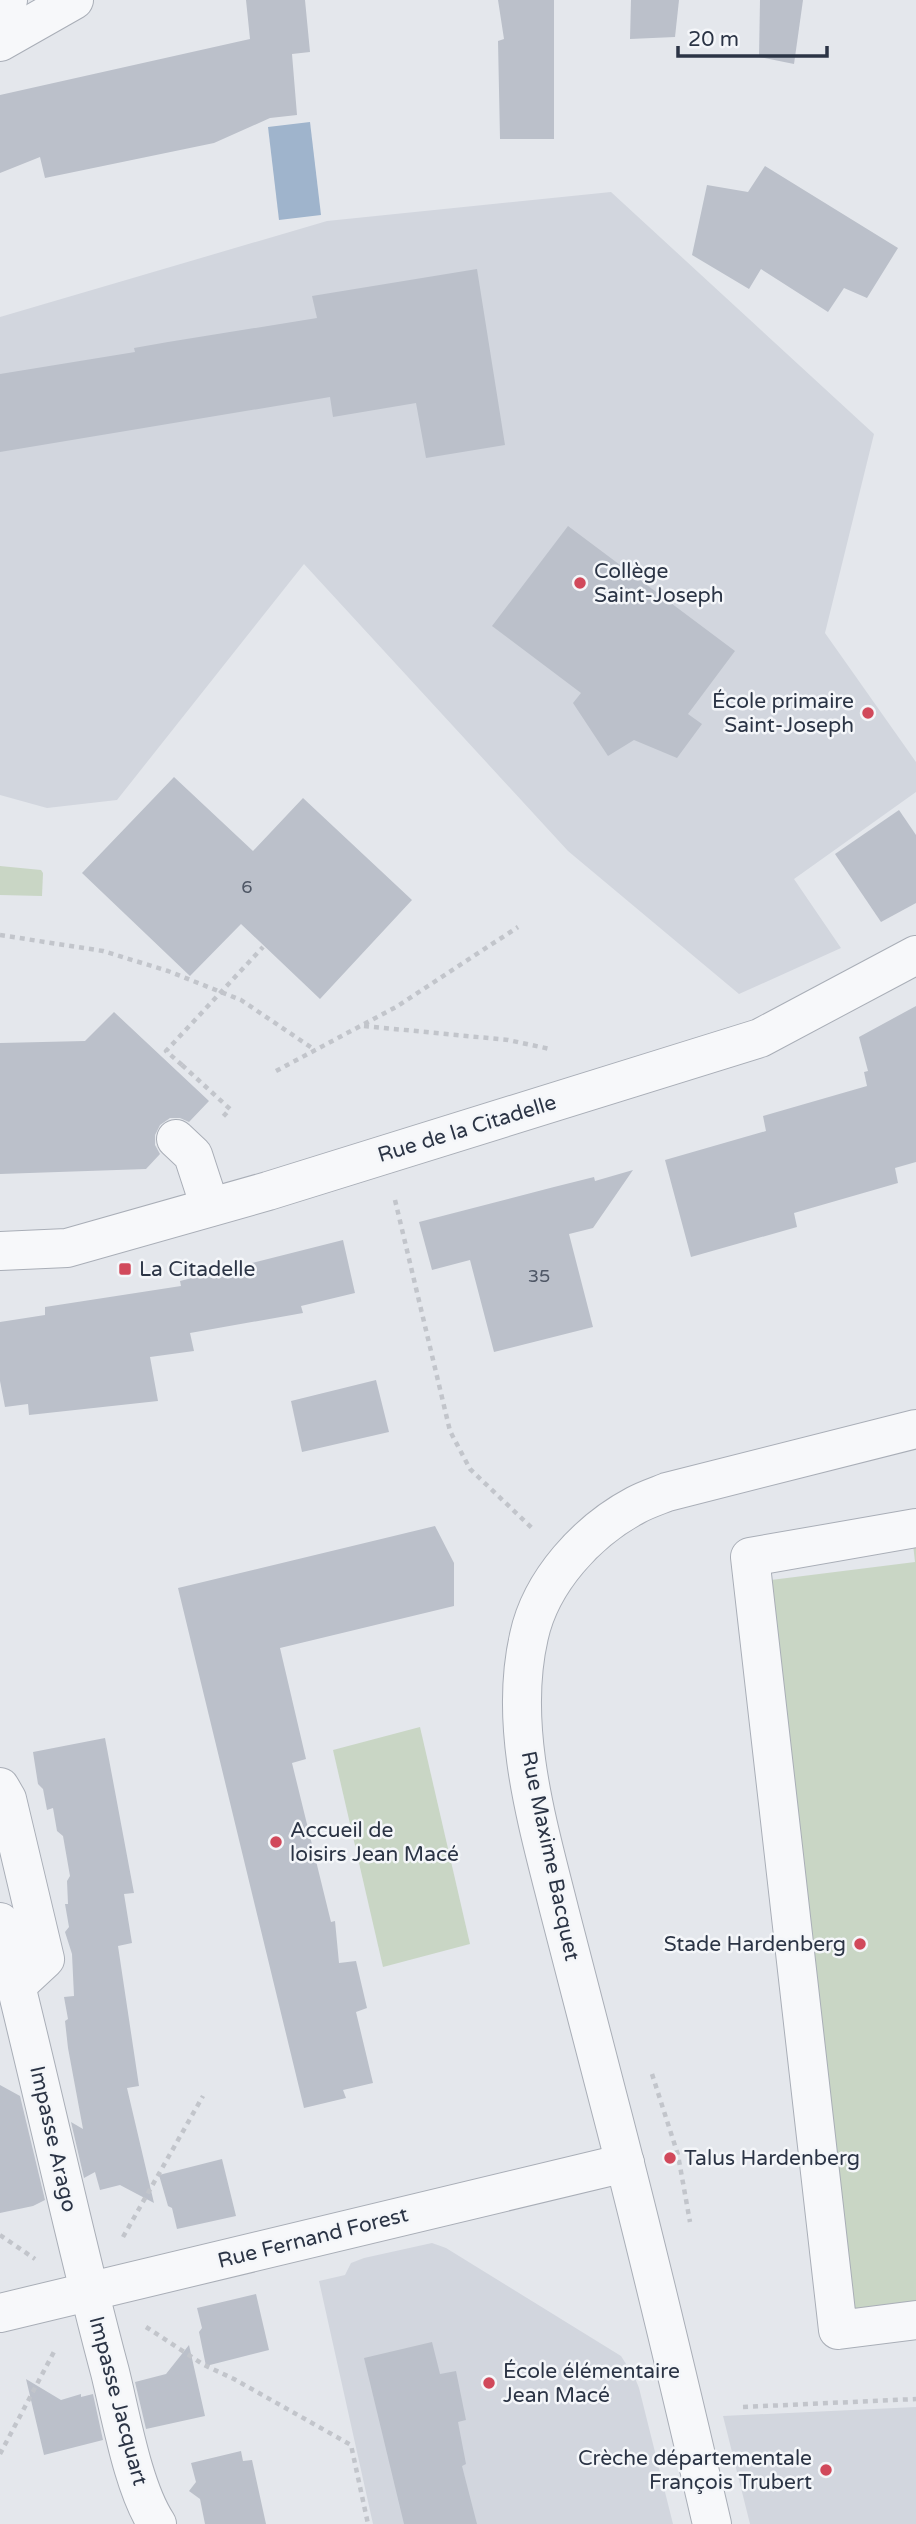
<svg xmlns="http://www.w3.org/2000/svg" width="916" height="2524" font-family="'Varela Round',sans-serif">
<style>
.built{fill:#d2d6de}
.green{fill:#c9d6c5}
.water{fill:#9fb4cc}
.building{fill:#bbc0ca}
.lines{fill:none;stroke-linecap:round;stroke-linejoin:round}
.minor-casing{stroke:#a9aeb7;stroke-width:40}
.path{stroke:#c2c5cb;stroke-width:4.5;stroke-dasharray:5 5;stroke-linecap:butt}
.minor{stroke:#f7f8fa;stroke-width:38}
.path-bridge{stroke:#c2c5cb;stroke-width:4.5;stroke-dasharray:5 5;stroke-linecap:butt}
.poi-dot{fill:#d1495b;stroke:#f4f6f9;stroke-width:2.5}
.labels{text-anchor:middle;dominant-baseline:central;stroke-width:5;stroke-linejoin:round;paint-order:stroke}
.number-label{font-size:18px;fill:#4f5766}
.poi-label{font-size:21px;fill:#2b3445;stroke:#f4f6f9;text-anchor:start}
.street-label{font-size:21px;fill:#2b3445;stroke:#f4f6f9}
</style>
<rect width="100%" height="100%" fill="#e4e7ec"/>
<g class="built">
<path d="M611,192L874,434L825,633L916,762V792L794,879L841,948L739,994L568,851L304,564L117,800L47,808L0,795V317L327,221Z"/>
<path d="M432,2243L446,2248L621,2356L635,2378L639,2388L673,2524H373L319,2281L345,2275L351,2263L364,2258Z"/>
<path d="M916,2407V2524H750L723,2416Z"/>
</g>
<g class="green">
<path d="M0,866L41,870L43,873L42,896L0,895Z"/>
<path d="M916,1534V2308L845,2316L763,1581L915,1562L912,1535Z"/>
<path d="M420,1727L470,1944L383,1967L333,1750Z"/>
</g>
<path class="water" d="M310,122L321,215L279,220L268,127Z"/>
<g class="building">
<path d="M246,0H305L310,52L292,54L297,115L270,118L214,143L45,178L40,157L0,173V95L250,39Z"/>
<path d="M498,0H554V139H500L498,41L504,39Z"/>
<path d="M631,0H679L675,37L630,39Z"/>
<path d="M760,0H803L794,64L759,57Z"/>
<path d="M765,166L898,248L867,298L844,288L828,312L761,269L749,289L692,255L707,185L748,192Z"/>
<path d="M477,269L505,445L426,458L416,403L333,417L330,397L0,452V374L135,352L134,348L168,342L317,318L312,296Z"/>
<path d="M568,526L735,651L688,714L702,724L677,758L634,740L608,756L573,703L581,693L492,626Z"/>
<path d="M174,777L253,851L303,798L412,900L320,999L241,924L190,976L82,873Z"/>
<path d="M899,810L916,835V903L881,922L835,854Z"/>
<path d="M916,1006V1162L895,1168L898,1183L794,1213L797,1227L691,1257L665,1160L766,1131L763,1116L867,1086L864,1072L868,1071L859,1037Z"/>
<path d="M114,1012L209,1101L189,1122L180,1118H170L160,1125L155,1135V1145L160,1154L146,1169L0,1174V1043L85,1041Z"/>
<path d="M633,1170L593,1228L569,1234L593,1327L494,1352L470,1260L432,1270L419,1222L554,1187L594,1177L595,1181Z"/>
<path d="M343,1240L355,1293L301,1306L303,1313L190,1333L194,1351L150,1357L158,1401L29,1415L28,1404L5,1407L0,1381V1322L45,1315V1307L181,1286L180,1281Z"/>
<path d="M376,1380L389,1432L302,1452L291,1401Z"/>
<path d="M435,1526L454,1563V1606L280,1648L306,1759L292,1763L331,1922L335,1921L339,1963L356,1961L367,2008L356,2012L373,2083L343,2090L346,2098L304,2108L178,1588Z"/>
<path d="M105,1738L134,1893L124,1894L132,1943L118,1946L139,2086L127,2088L154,2203L120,2185L100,2190L95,2172L84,2178L71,2122L83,2129L68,2048L65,2021L68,2019L64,1997L74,1996L72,1954L65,1932L69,1927L65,1904H68L67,1881L70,1876L63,1836L57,1831L53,1808L47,1810L43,1789L38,1784L33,1752Z"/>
<path d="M0,2085L20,2096L45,2200L33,2206L0,2213Z"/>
<path d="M222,2159L236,2216L177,2229L172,2208L168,2206L159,2175Z"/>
<path d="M256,2294L269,2350L206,2366L199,2332L202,2328L197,2308Z"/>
<path d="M432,2342L440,2374L456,2371L466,2420L458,2422L466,2464L462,2466L477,2524H404L364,2358Z"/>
<path d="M189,2345L205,2416L146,2429L135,2382L166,2374Z"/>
<path d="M26,2379L61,2400L81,2394V2397L93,2394L103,2440L44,2455Z"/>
<path d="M241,2451L243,2461L252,2460L266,2524H205L200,2499L189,2491L196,2482L191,2463Z"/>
</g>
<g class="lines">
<g class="minor-casing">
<g id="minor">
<path d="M0,5L8,0"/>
<path d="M0,42L74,0"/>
<path d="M176,1139L193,1155L210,1207"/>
<path d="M0,1251L67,1248L268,1191L760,1038L916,955"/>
<path d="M916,1528L750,1557L838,2330L916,2320"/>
<path d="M0,1787L7,1799L45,1959L17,1985"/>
<path d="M0,1922C39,2072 70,2223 110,2372C121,2416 133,2488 157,2524"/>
<path d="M0,2313L625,2163"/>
<path d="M712,2524C679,2382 645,2239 608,2098C592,2036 576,1975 560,1913C538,1825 508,1727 529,1636C541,1581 587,1531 636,1505C645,1500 657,1496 667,1492L916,1429"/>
</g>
</g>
<g class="path">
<path d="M0,935L103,951L168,971L241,1000L315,1050"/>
<path d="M364,1026L508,1040L550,1049"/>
<path d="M182,1065L230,1109L221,1119"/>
<path d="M276,1071L396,1007L518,927"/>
<path d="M395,1200L450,1431L470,1469L534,1530"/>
<path d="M652,2074L678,2155L690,2222"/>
<path d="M0,2235L35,2259"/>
<path d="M123,2237L203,2096"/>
<path d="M146,2327L204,2365L234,2379L351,2445L368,2524"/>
<path d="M743,2407L916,2399"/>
<path d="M0,2454L56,2348"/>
</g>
<use href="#minor" class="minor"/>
<path class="path-bridge" d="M182,1065L166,1051L263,947"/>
</g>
<g class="poi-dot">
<circle cx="580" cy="583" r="7"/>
<circle cx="868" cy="713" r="7"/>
<rect x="118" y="1262" width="14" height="14" rx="3.5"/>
<circle cx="276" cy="1842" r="7"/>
<circle cx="860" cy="1944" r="7"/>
<circle cx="670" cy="2158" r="7"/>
<circle cx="489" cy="2383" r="7"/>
<circle cx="826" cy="2470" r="7"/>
</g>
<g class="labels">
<g class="number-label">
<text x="247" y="887">6</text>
<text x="539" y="1276">35</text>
</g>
<g class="poi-label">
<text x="594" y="571">Collège<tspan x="594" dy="24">Saint-Joseph</tspan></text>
<text x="854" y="701" text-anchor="end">École primaire<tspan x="854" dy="24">Saint-Joseph</tspan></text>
<text x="139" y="1269">La Citadelle</text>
<text x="290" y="1830">Accueil de<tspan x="290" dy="24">loisirs Jean Macé</tspan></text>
<text x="846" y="1944" text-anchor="end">Stade Hardenberg</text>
<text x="684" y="2158">Talus Hardenberg</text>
<text x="503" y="2371">École élémentaire<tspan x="503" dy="24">Jean Macé</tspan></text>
<text x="812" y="2458" text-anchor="end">Crèche départementale<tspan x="812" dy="24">François Trubert</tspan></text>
</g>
<g class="street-label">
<text transform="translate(467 1129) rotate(-17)">Rue de la Citadelle</text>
<text transform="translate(550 1856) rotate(78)">Rue Maxime Bacquet</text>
<text transform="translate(53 2139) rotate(77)">Impasse Arago</text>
<text transform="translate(313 2238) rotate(-14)">Rue Fernand Forest</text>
<text transform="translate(118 2401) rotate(75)">Impasse Jacquart</text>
</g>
</g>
<path d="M678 46v10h149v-10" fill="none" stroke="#2b3445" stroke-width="3.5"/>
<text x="688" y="46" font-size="21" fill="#2b3445" stroke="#f4f6f9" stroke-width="5" paint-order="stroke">20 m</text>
</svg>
